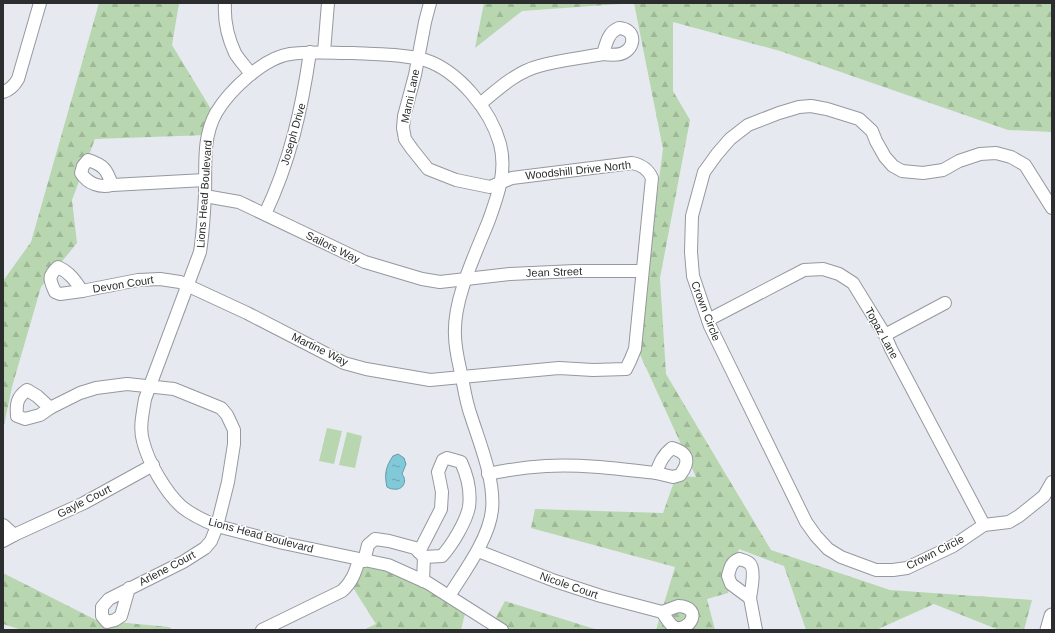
<svg xmlns="http://www.w3.org/2000/svg" width="1055" height="633" font-family="Helvetica,sans-serif">
<style>
.forest{fill:url(#forest-firs)}
.garden{fill:#b8d6af}
.water{fill:url(#water-ripples);stroke:#679aa5}
.lines{fill:none;stroke-linecap:round;stroke-linejoin:round}
.minor-casing{stroke:#95989e;stroke-width:14}
.major-casing{stroke:#95989e;stroke-width:17}
.minor{stroke:#fff;stroke-width:12}
.major{stroke:#fff;stroke-width:15}
.labels{text-anchor:middle;dominant-baseline:central;stroke-width:3;stroke-linejoin:round;paint-order:stroke}
.street-label{font-size:11px;fill:#2b2d2f;stroke:#fff}
</style>
<defs>
<pattern id="forest-firs" width="22" height="20" patternUnits="userSpaceOnUse"><rect width="22" height="20" fill="#b8d6af"/><path d="M5 1l3.5 6h-7zM16 11l3.5 6h-7z" fill="#9eb897"/></pattern>
<pattern id="water-ripples" width="26" height="14" patternUnits="userSpaceOnUse"><rect width="26" height="14" fill="#81c9d8"/><path d="M2 4q2-2 4 0t4 0M15 11q2-2 4 0t4 0" fill="none" stroke="#6aa4b0"/></pattern>
</defs>
<rect width="100%" height="100%" fill="#e6eaf0"/>
<g class="forest">
<path d="M99,3H179L172,45L214,114L207,135L95,139L72,200L77,243L41,287L12,387L3,430V281L31,242Z"/>
<path d="M484,3H1052V132L1008,130L780,51L673,22V91L690,120L660,278L666,374L771,550L890,590L1032,600L1024,630H999L934,604L876,630H806L784,566L739,549L728,593L707,599L715,630H656L675,567L531,528L535,509L663,513L676,476L696,477L637,348L663,149L634,3L522,11L475,48Z"/>
<path d="M360,560L446,595L466,609L461,630H363L376,624L350,583Z"/>
<path d="M3,573L96,620L169,627L173,630H22L3,624Z"/>
<path d="M505,601L598,630H489Z"/>
</g>
<g class="garden">
<path d="M327,428L342,431L334,464L319,461Z"/>
<path d="M347,432L362,436L355,468L339,465Z"/>
</g>
<path class="water" d="M398,454L404,458L406,464L402,474C408,481 403,491 393,489C391,489 389,488 387,487C384,474 386,466 393,456Z"/>
<g class="lines">
<g class="minor-casing">
<g id="minor">
<path d="M225,3C224,19 228,38 235,53C239,60 246,67 251,74"/>
<path d="M619,28C635,29 636,45 625,52C619,56 610,55 603,54C606,44 608,32 619,28Z"/>
<path d="M324,52L328,3"/>
<path d="M3,92C10,90 14,86 18,79L40,3"/>
<path d="M480,104C497,90 516,72 539,66C560,60 582,58 603,54"/>
<path d="M88,160C104,165 107,170 112,185C100,188 88,184 81,173L83,166Z"/>
<path d="M112,185L205,180"/>
<path d="M205,196L239,202L365,262L422,279L440,282L510,274L575,271H642"/>
<path d="M1052,208L1025,165L1011,157L996,153L980,154L959,161L943,170L923,173L902,171L893,166L885,157L876,141L872,131L859,119L827,109L811,106L799,107L779,113L748,125L730,139L717,154L704,172L692,216L691,252L693,276L710,326L806,522L816,536L828,549L841,557L876,570H893L907,568L953,546L984,525L1009,522L1019,516L1044,496L1052,482"/>
<path d="M265,214C290,162 302,108 310,52"/>
<path d="M58,267C69,272 75,280 82,291L60,294L55,292C50,280 47,277 58,267Z"/>
<path d="M82,291L138,280L160,279L180,282L247,313L344,363L366,369L430,380L559,368L593,370L626,369L630,361L635,349L652,178C648,169 642,165 632,163L512,178L490,187L456,180L428,169L412,149L405,139L403,128L404,116L415,75L425,22L430,3"/>
<path d="M708,320L804,270L823,269L839,274L853,283L885,335L891,349L984,525"/>
<path d="M885,335L945,303"/>
<path d="M27,390L37,396L50,408L40,415L25,419L17,416C16,404 17,397 27,390Z"/>
<path d="M50,408L80,393L96,388L127,384L174,389L221,408L227,415L234,430V444L228,482L217,526L211,541L205,548L183,562L109,599L102,607V616L107,622L115,620L121,616L129,588"/>
<path d="M672,448C689,453 690,462 680,475L673,477L656,473C660,462 663,455 672,448Z"/>
<path d="M488,474C507,470 527,467 546,466C583,464 620,469 656,473"/>
<path d="M3,525L14,535L3,541"/>
<path d="M14,535L84,503L153,465"/>
<path d="M478,551L555,581L601,596L662,612"/>
<path d="M419,552L441,509L442,492L438,472L443,460L447,458L461,462C467,475 471,492 469,507C466,522 452,545 442,556L424,557"/>
<path d="M739,559C742,560 747,561 749,563C756,568 751,591 750,598L731,584L728,576C730,568 731,562 739,559Z"/>
<path d="M364,561L368,545L375,539L389,541L415,548L424,557L423,581"/>
<path d="M449,596C464,572 489,539 492,510C495,480 480,444 471,416C467,405 465,394 463,383C460,367 455,351 455,335C453,299 476,253 489,220C498,195 507,171 500,144C491,111 459,71 425,60C402,54 376,54 353,53C332,53 310,51 290,54C263,58 229,91 216,113C202,138 206,167 205,194C204,214 203,233 200,252L145,399C143,412 139,428 143,441C148,462 166,493 182,507C192,515 205,521 217,526L283,543L388,565L428,583L502,630"/>
<path d="M750,598L756,630"/>
<path d="M678,606C704,607 690,633 674,627C669,624 666,617 662,612Z"/>
<path d="M262,630L342,591C352,582 355,573 359,560"/>
</g>
</g>
<g class="major-casing">
<path id="major" d="M1048,630L1052,616"/>
</g>
<use href="#minor" class="minor"/>
<use href="#major" class="major"/>
</g>
<g class="labels">
<g class="street-label">
<text transform="translate(410 96) rotate(-78)">Marni Lane</text>
<text transform="translate(293 134) rotate(-74)">Joseph Drive</text>
<text transform="translate(578 170) rotate(-6)">Woodshill Drive North</text>
<text transform="translate(204 194) rotate(-86)">Lions Head Boulevard</text>
<text transform="translate(333 247) rotate(26)">Sailors Way</text>
<text transform="translate(554 272) rotate(-2)">Jean Street</text>
<text transform="translate(123 284) rotate(-9)">Devon Court</text>
<text transform="translate(706 311) rotate(69)">Crown Circle</text>
<text transform="translate(882 333) rotate(61)">Topaz Lane</text>
<text transform="translate(320 349) rotate(26)">Martine Way</text>
<text transform="translate(84 501) rotate(-27)">Gayle Court</text>
<text transform="translate(261 535) rotate(15)">Lions Head Boulevard</text>
<text transform="translate(935 552) rotate(-27)">Crown Circle</text>
<text transform="translate(167 568) rotate(-28)">Arlene Court</text>
<text transform="translate(569 585) rotate(19)">Nicole Court</text>
</g>
</g>
<rect width="1055" height="633" fill="none" stroke="#2b2d2f" stroke-width="8"/>
</svg>
